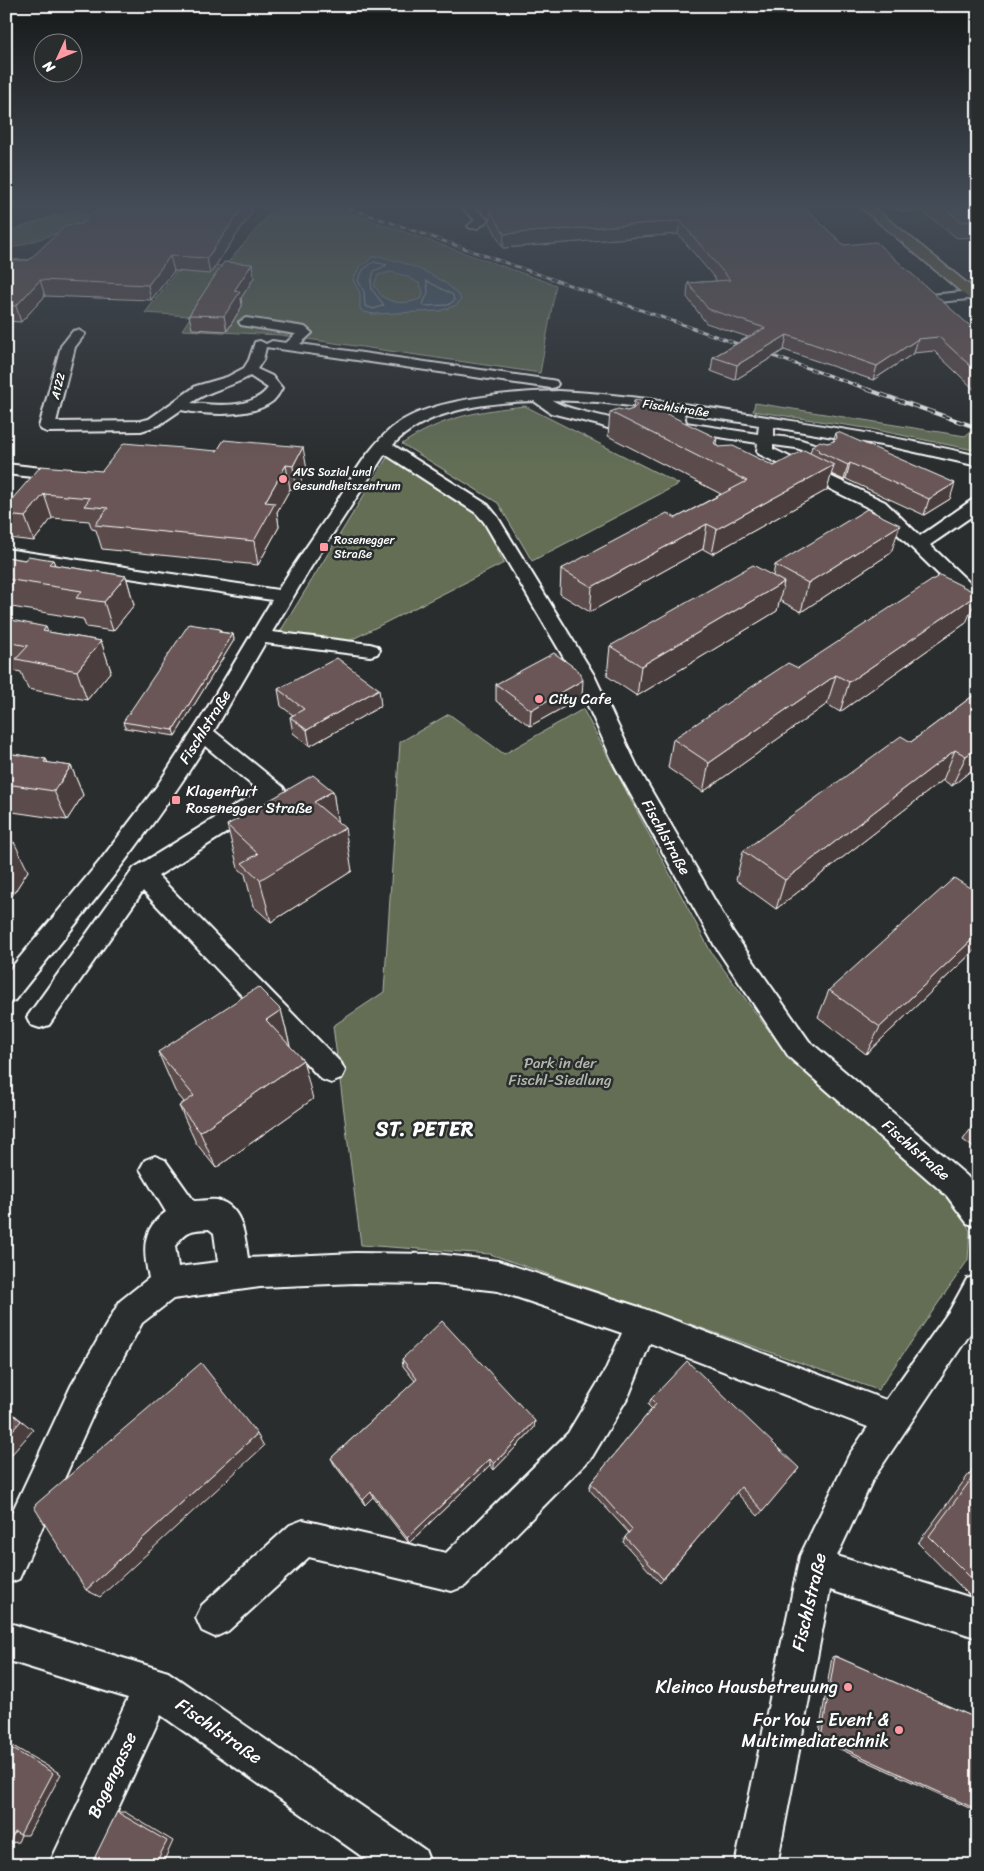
<svg xmlns="http://www.w3.org/2000/svg" width="984" height="1871" font-family="Sriracha,sans-serif">
<style>
.green{fill:#646e55;stroke:#b2b6aa}
.water{fill:#4d606f;stroke:#94a0a9;fill-rule:evenodd}
.lines{fill:none;stroke-linecap:round;stroke-linejoin:round}
.shore{stroke:#b8bfc5;stroke-width:1}
.minor-casing{stroke:#fff;stroke-width:4}
.major-casing{stroke:#fff;stroke-width:3}
.minor{fill:#2a2d2e;fill-rule:evenodd}
.major{fill:#756b4b;fill-rule:evenodd}
.rail-far1-casing{stroke:#fff;stroke-width:3}
.rail-casing{stroke:#fff;stroke-width:4}
.rail-far1{stroke:#2a2d2e;stroke-width:2;stroke-dasharray:5.5;stroke-linecap:butt}
.rail{stroke:#2a2d2e;stroke-width:2.5;stroke-dasharray:8;stroke-linecap:butt}
.wall{fill:#5b4b4b;stroke:#fff}
.shaded-wall{fill:#4a3d3d;stroke:#fff}
.building{fill:#6a5757;stroke:#fff}
.poi-dot{fill:#ff9aa2;stroke:#2a2d2e;stroke-width:2}
.labels{text-anchor:middle;dominant-baseline:central;stroke-width:5;stroke-linejoin:round;paint-order:stroke}
.far-street-label{font-size:12px;fill:#fff;stroke:#2a2d2e}
.far-poi-label{font-size:12px;fill:#fff;stroke:#2a2d2e;text-anchor:start}
.poi-label{font-size:15px;fill:#fff;stroke:#2a2d2e;text-anchor:start}
.street-label{font-size:15px;fill:#fff;stroke:#2a2d2e}
.park-label{font-size:15px;fill:#b2b6aa;stroke:#2a2d2e}
.near-street-label{font-size:18px;fill:#fff;stroke:#2a2d2e}
.near-poi-label{font-size:18px;fill:#fff;stroke:#2a2d2e;text-anchor:end}
.district-label{font-size:20px;font-weight:bold;letter-spacing:1px;fill:#fff;stroke:#2a2d2e}
</style>
<rect width="100%" height="100%" fill="#2a2d2e"/>
<filter id="ink" filterUnits="userSpaceOnUse"><feTurbulence type="fractalNoise" baseFrequency=".02" numOctaves="2"/><feDisplacementMap in="SourceGraphic" scale="10" xChannelSelector="R" yChannelSelector="G"/><feConvolveMatrix kernelMatrix="1 2 1 2 8 2 1 2 1" color-interpolation-filters="sRGB"/></filter>
<g filter="url(#ink)">
<g class="green">
<path d="M276,206H331L556,285L540,373L280,335L182,330L191,316L145,313L182,264L225,266Z"/>
<path d="M73,210L91,215V222L6,250V232Z"/>
<path d="M755,403L965,436L971,431L978,434V451L872,429L753,411Z"/>
<path d="M525,406L679,484L532,561L498,503L402,444C442,417 478,411 525,406Z"/>
<path d="M388,456L478,511L504,563L347,642L278,635Z"/>
<path d="M583,709L711,952L789,1058L953,1198L970,1231L968,1260L878,1390L490,1254L361,1245L333,1026L384,992L400,742L449,714L504,754Z"/>
</g>
<path class="water" d="M378,256C402,261 448,277 461,299L457,305L440,311L374,314L364,312L360,309V293L353,280L360,266L368,262L370,258ZM391,272L406,276L420,284L423,292L422,298C411,303 396,305 385,298C381,296 377,289 374,285L378,275Z"/>
<g class="lines">
<g class="shore">
<path d="M374,262L387,265L374,271L371,282L372,290L384,305L374,309L365,306L364,292L358,280L363,270Z"/>
<path d="M427,281L453,295L454,301L448,305L424,306L423,304L428,293Z"/>
</g>
<g class="minor-casing">
<g id="minor">
<path d="M461,206H473L488,220L478,228H470L468,226L475,220Z"/>
<path d="M895,206H917C912,211 900,211 895,206Z"/>
<path d="M973,291L978,292V298L930,303L923,299L930,295Z"/>
<path d="M246,318L305,327L312,333L300,344L551,380L556,381L558,384L556,387L551,388L266,347L263,360L257,369L272,376L282,388C280,392 277,397 273,401C252,418 206,415 181,410L159,425L141,431L47,432L42,430L39,427L61,346L73,331L78,330L85,334L75,347L56,422L140,421L149,419L196,386L227,377L244,368L249,360L255,342L260,341L266,344L272,341L286,343L296,334L241,325L239,322ZM250,376L268,388C252,410 215,405 191,403C211,389 229,388 250,376Z"/>
<path d="M559,391C625,394 689,405 754,415C829,427 904,438 978,456V466L893,447L774,427V436L798,439L830,449L832,452L830,455L824,457L796,448L773,445V449L885,502L920,536L972,500L978,499V512L930,545L978,591V608L971,606L873,510L759,454L757,451L758,443L674,430L668,413L670,411L598,402L552,400C570,413 623,416 633,429L630,432L625,434L599,425L551,413L534,401C489,402 424,410 393,445L488,505L497,516L594,675L637,766L733,932L809,1041L967,1176L978,1189V1227L967,1223L947,1196L789,1057L715,946L615,766L574,675L484,522L476,513L385,454L311,567L272,632L370,644L377,646L380,650L377,654L370,656L265,643L214,731L283,787L286,792L283,797L158,876L341,1063L345,1071L341,1079L331,1083L321,1079L143,891L49,1025L40,1028L31,1025L27,1017L134,868L259,791L205,746C149,836 81,917 15,1000L6,1003V974L99,862L157,786L200,720L272,600L6,559V549L278,590C294,564 312,539 329,514C349,483 367,446 397,424C432,398 516,392 559,391ZM684,413L759,425L758,434L686,423Z"/>
<path d="M6,464L68,471L74,473L76,476L74,479L68,481L6,474Z"/>
<path d="M155,1156L165,1160L194,1201C201,1201 210,1199 217,1200C243,1206 245,1237 248,1258L355,1253L436,1254L498,1261L642,1308L886,1400L950,1310L967,1279L978,1275V1322L873,1479L837,1556L978,1600V1638L830,1590L777,1865H735L800,1556L849,1455L868,1427L650,1343L629,1395L592,1457L465,1586L452,1591L309,1557L228,1631L215,1637L202,1631L196,1618L202,1605L290,1525L303,1520L446,1553L568,1433L605,1371L622,1333L498,1291L436,1284L355,1283L260,1287L173,1299L142,1323L95,1410L19,1579L6,1584V1525L71,1386L120,1301L149,1278C143,1251 141,1229 166,1212L140,1169L145,1160ZM209,1229L214,1233L218,1262L178,1267L175,1246C187,1230 190,1230 209,1229Z"/>
<path d="M6,1622L168,1672L425,1850L431,1865H374L161,1715L92,1865H49L128,1698L6,1660Z"/>
</g>
</g>
<g class="major-casing">
<path id="major" d="M859,206H872L978,292V303L973,302Z"/>
</g>
<use href="#minor" class="minor"/>
<use href="#major" class="major"/>
<g class="rail-far1-casing">
<path id="rail-far1" d="M343,206L870,390"/>
</g>
<g class="rail-casing">
<path id="rail" d="M866,389L978,428"/>
</g>
<use href="#rail-far1" class="rail-far1"/>
<use href="#rail" class="rail"/>
</g>
<g class="wall">
<path d="M489,206H802L844,245L978,333V393L934,351L914,353L873,380L784,350L735,380L711,371L713,357L748,337L706,323L687,297L688,283L717,281L678,234L503,248L490,223V210H491Z"/>
<path d="M918,206H978V237L957,238L918,208Z"/>
<path d="M252,212L210,274L174,271L151,300L45,296L21,322L6,321V260H29Z"/>
<path d="M252,264L254,278L241,298L242,306L227,331L192,329L189,315Z"/>
<path d="M634,401L717,438L716,444L718,447L774,466L810,453L812,446L833,442L836,433L950,499L924,515L846,479L844,480L831,474L827,490L712,554L703,549L590,612L560,594L561,569L676,518L721,494L608,436L610,412L627,411L633,409Z"/>
<path d="M224,440L307,470L296,489H290L277,512L279,527L258,565L102,549L96,530L92,529L89,521L52,518L34,541L8,538L6,533V506L102,471L217,451Z"/>
<path d="M891,553L801,612L779,600L777,611L637,696L607,676L610,646L773,576L775,565Z"/>
<path d="M6,557L25,560H53L55,565L126,576L134,605L113,631L86,627L83,619L6,606Z"/>
<path d="M6,619L48,632L101,641L111,671L87,700L28,689L21,672L6,669Z"/>
<path d="M966,623L840,712L827,704L703,792L668,768L673,739L798,668Z"/>
<path d="M220,629L221,632L233,634L234,640L175,736L125,728L123,722Z"/>
<path d="M496,684L582,697L530,726L496,701Z"/>
<path d="M278,689L381,706L310,746L293,733L290,717L293,715L281,706Z"/>
<path d="M978,692V765L952,786L943,780L776,909L736,880L743,851L911,742Z"/>
<path d="M6,753L46,759L48,763L71,766L83,795L67,820L6,811Z"/>
<path d="M333,791L337,821L352,871L271,922L253,906L245,874L238,868L227,825Z"/>
<path d="M6,841L28,871L10,899L6,898Z"/>
<path d="M978,880V947L866,1054L818,1017L829,990L970,888Z"/>
<path d="M281,1010L290,1046L313,1099L216,1168L196,1143L179,1106L184,1102L175,1091L158,1052Z"/>
<path d="M978,1118V1151L963,1140Z"/>
<path d="M402,1359L534,1428L494,1470L490,1465L409,1543L373,1497L365,1505L334,1464L331,1458L415,1381L403,1366Z"/>
<path d="M651,1399L799,1468L758,1516L736,1492L660,1583L623,1542L625,1537L629,1533L589,1489L591,1483L652,1409L648,1405Z"/>
<path d="M978,1462V1598L970,1596L918,1543Z"/>
<path d="M835,1656L978,1719V1812L818,1739L832,1657Z"/>
</g>
<g class="shaded-wall">
<path d="M244,206H251L252,212L210,274L207,258Z"/>
<path d="M680,221L678,234L503,248L504,234Z"/>
<path d="M170,256L174,271L151,300L148,285Z"/>
<path d="M252,264L254,278L241,298L242,306L227,331L224,316L234,291Z"/>
<path d="M40,280L45,296L21,322L16,306Z"/>
<path d="M787,335L784,350L735,380L737,365Z"/>
<path d="M918,339L914,353L873,380L877,366Z"/>
<path d="M303,447L307,470L296,489L293,466Z"/>
<path d="M850,463L846,479L844,480L848,465Z"/>
<path d="M286,465L290,489L277,512L279,527L258,565L254,541L265,502Z"/>
<path d="M834,465L827,490L712,554L717,529Z"/>
<path d="M955,483L950,499L924,515L929,499Z"/>
<path d="M44,494L52,518L34,541L25,517Z"/>
<path d="M707,524L703,549L590,612L592,587Z"/>
<path d="M900,525L891,553L801,612L808,583Z"/>
<path d="M53,560L63,588L49,564Z"/>
<path d="M126,576L134,605L113,631L104,602Z"/>
<path d="M784,582L777,611L637,696L641,666Z"/>
<path d="M978,594L966,623L840,712L849,682Z"/>
<path d="M46,627L57,656L43,631Z"/>
<path d="M233,634L234,640L175,736L173,730Z"/>
<path d="M101,641L111,671L87,700L77,671Z"/>
<path d="M836,675L827,704L703,792L709,763Z"/>
<path d="M583,680L582,697L530,726L531,710Z"/>
<path d="M379,689L381,706L310,746L307,730Z"/>
<path d="M978,747V765L952,786L966,756Z"/>
<path d="M955,750L943,780L776,909L785,880Z"/>
<path d="M46,759L58,786L71,766L83,795L67,820L54,791L44,762Z"/>
<path d="M333,791L339,832L345,828L352,871L271,922L260,880L314,802Z"/>
<path d="M14,842L28,871L10,899L6,892V853Z"/>
<path d="M978,934V947L866,1054L880,1027Z"/>
<path d="M281,1010L291,1050L266,1020Z"/>
<path d="M303,1060L313,1099L216,1168L200,1132Z"/>
<path d="M6,1408L33,1430L6,1461Z"/>
<path d="M535,1421L534,1428L494,1470V1464Z"/>
<path d="M257,1434L264,1446L100,1597L86,1590Z"/>
<path d="M490,1459V1465L409,1543L407,1538Z"/>
<path d="M371,1492L373,1497L365,1505L363,1500Z"/>
<path d="M6,1742L61,1774L28,1835H21L18,1842L9,1843Z"/>
<path d="M117,1812H125L173,1841L162,1865H155Z"/>
</g>
<g class="building">
<path d="M100,206H244L207,258L170,256L148,285L40,280L16,306L6,305V260H29L66,225L82,224Z"/>
<path d="M496,206H802L844,245L876,242L978,333V373L939,337L918,339L877,366L787,335L737,365L713,357L765,328L708,309L688,283L730,280L680,221L504,234L490,210H498Z"/>
<path d="M941,206H978V221L962,222Z"/>
<path d="M224,262L252,264L234,291L240,292L224,316L189,315Z"/>
<path d="M638,400L717,438L714,443L718,447L733,446L774,466L804,450L834,465L717,529L707,524L592,587L561,569L667,513L676,518L747,481L610,412L618,409L627,411L633,409L637,405L634,401Z"/>
<path d="M838,432L955,483L929,499L850,463L848,465L818,451L820,450L812,446L820,441L827,443L834,441L837,438L836,433Z"/>
<path d="M224,440L303,447L293,466L286,465L265,502L275,503L254,541L95,525L108,508L84,506L90,498L44,494L25,517L6,515V506L41,466L102,471L124,443L217,451Z"/>
<path d="M867,509L900,525L808,583L775,565Z"/>
<path d="M28,556L53,560L49,564L126,576L104,602L76,598L82,591L6,579V557L25,560Z"/>
<path d="M753,565L784,582L641,666L610,646Z"/>
<path d="M940,575L978,594L849,682L836,675L709,763L673,739L788,663L798,668Z"/>
<path d="M6,619L46,627L43,631L101,641L77,671L16,659L28,646L6,642Z"/>
<path d="M189,624L220,629L219,632L233,634L173,730L123,722Z"/>
<path d="M554,653L578,670L583,680L531,710L496,684Z"/>
<path d="M337,658L379,689L307,730L290,717L304,709L278,689Z"/>
<path d="M978,692V747L966,756L955,750L785,880L743,851L901,736L911,742Z"/>
<path d="M6,753L46,759L44,762L71,766L54,791L6,784Z"/>
<path d="M313,775L333,791L314,802L345,828L260,880L242,863L258,854L227,825Z"/>
<path d="M6,841L14,842L6,853Z"/>
<path d="M954,878L970,888L978,880V934L880,1027L829,990Z"/>
<path d="M258,987L281,1010L266,1020L303,1060L200,1132L179,1106L194,1096L158,1052Z"/>
<path d="M442,1321L535,1421L494,1464L490,1459L407,1538L371,1492L363,1500L331,1458L417,1379L402,1359Z"/>
<path d="M687,1361L799,1468L763,1511L741,1487L663,1579L625,1537L632,1529L591,1483L656,1404L651,1399Z"/>
<path d="M201,1363L257,1434L86,1590L34,1507L36,1504Z"/>
<path d="M6,1408L21,1421L6,1438Z"/>
<path d="M978,1470V1585L929,1536Z"/>
<path d="M835,1656L978,1719V1810L821,1738Z"/>
<path d="M6,1745L53,1773L20,1835L15,1832L9,1843L6,1841Z"/>
<path d="M117,1812L167,1841L155,1865H91Z"/>
</g>
</g>
<linearGradient id="sky" x2="0" y2="1"><stop stop-color="#171919"/><stop offset="0.44" stop-color="#444c57"/><stop offset="1" stop-color="#444c57" stop-opacity="0"/></linearGradient>
<rect width="984" height="468" fill="url(#sky)"/>
<g class="poi-dot">
<circle cx="283" cy="479" r="5"/>
<rect x="319" y="542" width="10" height="10" rx="2.5"/>
<circle cx="539" cy="699" r="5"/>
<rect x="171" y="795" width="10" height="10" rx="2.5"/>
<circle cx="848" cy="1687" r="5"/>
<circle cx="899" cy="1730" r="5"/>
</g>
<g class="labels">
<g class="far-street-label">
<text transform="translate(58 386) rotate(-76)">A122</text>
<text transform="translate(676 408) rotate(8)">Fischlstraße</text>
</g>
<g class="far-poi-label">
<text x="293" y="472">AVS Sozial und<tspan x="293" dy="14">Gesundheitszentrum</tspan></text>
<text x="334" y="540">Rosenegger<tspan x="334" dy="14">Straße</tspan></text>
</g>
<g class="poi-label">
<text x="549" y="699">City Cafe</text>
<text x="186" y="791">Klagenfurt<tspan x="186" dy="17">Rosenegger Straße</tspan></text>
</g>
<g class="street-label">
<text transform="translate(205 727) rotate(-58)">Fischlstraße</text>
<text transform="translate(666 837) rotate(61)">Fischlstraße</text>
<text transform="translate(916 1150) rotate(41)">Fischlstraße</text>
</g>
<g class="park-label">
<text x="560" y="1063">Park in der<tspan x="560" dy="17">Fischl-Siedlung</tspan></text>
</g>
<g class="near-street-label">
<text transform="translate(809 1602) rotate(-77)">Fischlstraße</text>
<text transform="translate(219 1731) rotate(35)">Fischlstraße</text>
<text transform="translate(112 1775) rotate(-65)">Bogengasse</text>
</g>
<g class="near-poi-label">
<text x="838" y="1687">Kleinco Hausbetreuung</text>
<text x="889" y="1720">For You - Event &amp;<tspan x="889" dy="21">Multimediatechnik</tspan></text>
</g>
<g class="district-label">
<text x="425" y="1129">ST. PETER</text>
</g>
</g>
<rect width="984" height="1871" fill="none" stroke="#2a2d2e" stroke-width="25"/>
<rect x="12" y="12" width="959" height="1846" fill="none" stroke="#fff" stroke-width="2" filter="url(#ink)"/>
<g transform="translate(58 58) rotate(226)"><circle r="24" fill="#2a2d2e" stroke="#7f8182"/>
<path d="M0-4L9 19L0 12L-9 19Z" fill="#ff9aa2"/>
<text y="-8" font-size="14" font-weight="bold" text-anchor="middle" fill="#ffffff">N</text>
</g>
</svg>
